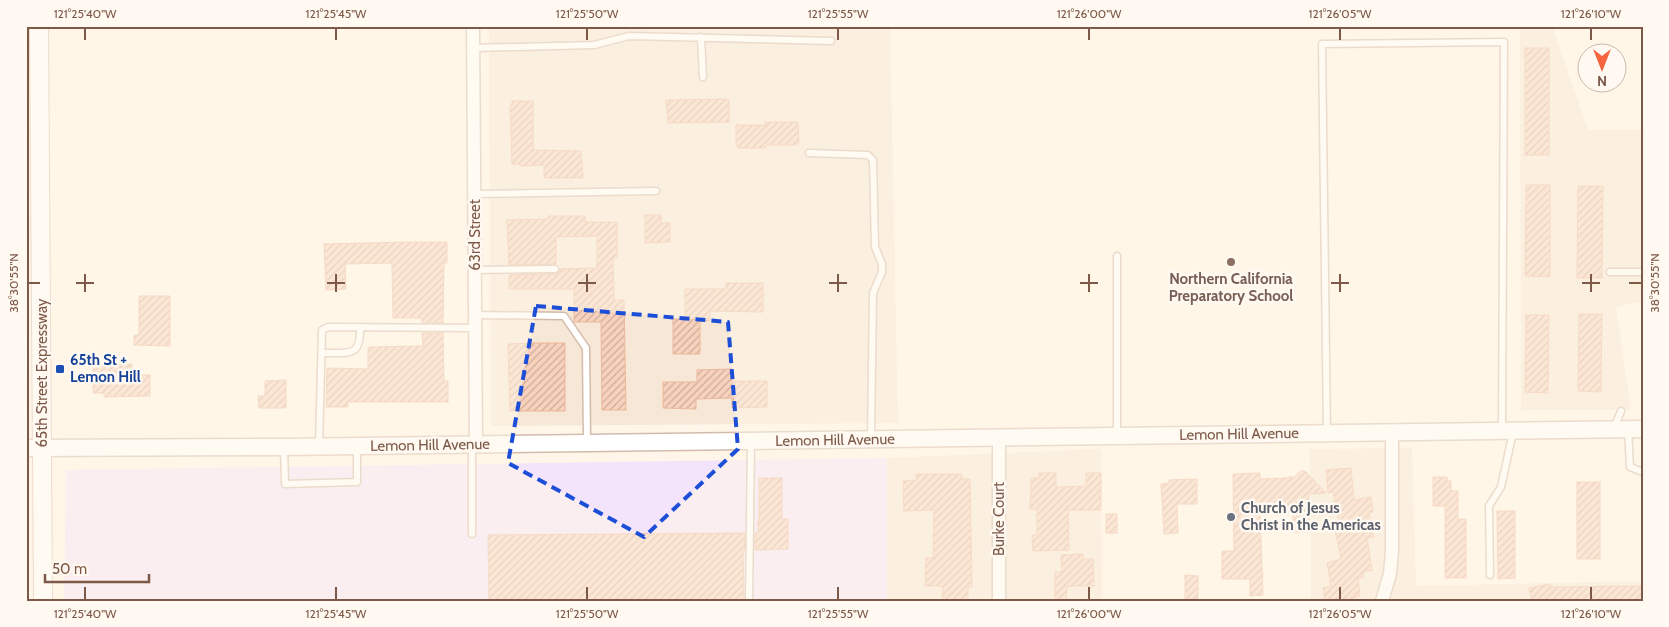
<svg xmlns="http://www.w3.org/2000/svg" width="1669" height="627" font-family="Cabin,sans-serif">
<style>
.residential{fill:#f7e7d6}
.education{fill:#f3e4fc}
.building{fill:url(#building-hatch);stroke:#ecb89b}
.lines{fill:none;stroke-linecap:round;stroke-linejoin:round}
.service-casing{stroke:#d3bcac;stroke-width:9}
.minor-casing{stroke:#d3bcac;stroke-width:15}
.tertiary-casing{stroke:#d3bcac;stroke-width:19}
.secondary-casing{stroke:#d9beab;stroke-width:20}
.service{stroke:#fff;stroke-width:6}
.minor{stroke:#fff;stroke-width:12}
.tertiary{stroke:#fff;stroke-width:16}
.secondary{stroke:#fff;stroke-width:18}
.marked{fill:none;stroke:#1d4ed8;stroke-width:4;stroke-dasharray:10 6;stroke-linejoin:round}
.ticks{fill:none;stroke:#7d5948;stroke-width:2}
.education-dot{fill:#8d6e63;stroke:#fff9f1;stroke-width:2}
.transit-dot{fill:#1a4fb4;stroke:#fff9f1;stroke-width:2}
.worship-dot{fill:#6b7280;stroke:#fff9f1;stroke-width:2}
.labels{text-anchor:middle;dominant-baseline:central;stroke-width:5;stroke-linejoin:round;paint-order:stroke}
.street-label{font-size:15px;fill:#7d5948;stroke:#fff9f1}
.education-label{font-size:15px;font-weight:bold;fill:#785e54;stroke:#fff9f1}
.transit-label{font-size:15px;font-weight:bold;fill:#164399;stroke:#fff9f1;text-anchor:start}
.worship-label{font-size:15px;font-weight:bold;fill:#5b616d;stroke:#fff9f1;text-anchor:start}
.neatline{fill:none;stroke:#7d5948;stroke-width:2}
.ticks-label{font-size:12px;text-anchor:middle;fill:#7d5948}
</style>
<defs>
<pattern id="building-hatch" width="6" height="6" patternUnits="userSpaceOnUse" patternTransform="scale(1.25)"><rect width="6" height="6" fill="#f8d2bc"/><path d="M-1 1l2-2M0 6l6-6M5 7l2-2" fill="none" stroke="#cead9b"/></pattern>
</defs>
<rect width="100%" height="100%" fill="#fff5e8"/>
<g class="residential">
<path d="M489,26H890L898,423L491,426Z"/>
<path d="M1520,26H1552L1588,130H1643V301L1616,307L1631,410H1521Z"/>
<path d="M1412,448L1416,586L1643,581V601H1311L1310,449Z"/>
<path d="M1101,449L1102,601H887V458Z"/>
</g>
<path class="education" d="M887,458V601H64L66,470Z"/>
<g class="building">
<rect x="1525" y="48" width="24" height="107"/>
<path d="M726,99L729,101V122L668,123L666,100Z"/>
<path d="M512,101H533V150L581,151L583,178H544V165L520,166V164H512L510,105H512Z"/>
<path d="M765,122H798L799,143H797V145H767L765,148H738V146H736V125H765Z"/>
<path d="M1526,185H1550V277L1525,276Z"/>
<path d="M1578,186H1603L1602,278H1577Z"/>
<path d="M645,215H661V223H670V242L645,243Z"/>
<path d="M548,216H585V222H617V258H613L614,300H624L626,410H602L601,322H574V289H509V275L555,274L559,272L560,269L597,268V236L556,237V264L509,265L507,220L548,219Z"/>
<path d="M408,242H447V263H444L443,323H422V318H393L392,263L345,264L346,289L326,290L324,244Z"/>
<path d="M726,283H763V312L710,311V320L700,321V354H673V319H685V289H726Z"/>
<path d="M139,296H170V346L134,345V335H139Z"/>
<path d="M1579,314H1602L1601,392L1578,391Z"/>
<path d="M1526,315H1549L1548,393L1525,392Z"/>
<path d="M422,333H443L444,381H448V402H348V407H326L327,368L368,369V347L423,346Z"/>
<path d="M533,343H565V411H510L508,344Z"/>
<path d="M132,364V375H150V396L104,397V393H93V365Z"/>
<path d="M733,369V381H767V407L732,408V398L696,399V409L663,408V382H697V370Z"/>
<path d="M286,380V408H259L258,396H265V381Z"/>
<path d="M1351,468L1354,500L1371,497L1373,512L1369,513L1374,537L1367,538L1372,570L1363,572L1364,577L1358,578L1360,596L1355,597L1356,601H1325L1323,588L1331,586L1327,563L1341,559L1335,529L1340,528L1333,492L1328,493L1326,470Z"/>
<path d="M1301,471H1305L1326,493L1309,494V532H1293V512H1260L1263,595L1250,596V579H1222V551H1234L1233,474L1260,473V479L1288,478V477H1294Z"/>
<path d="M1039,473H1056V487L1086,486V473H1101V510H1068L1069,550L1033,551L1032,535H1037V509H1030L1031,478H1039Z"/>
<path d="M916,474H961L962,479H970L972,587H968V601H942L943,586H925L926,558H933L934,510L904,511L903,481L917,480Z"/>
<path d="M1433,477H1447V481H1451V491H1458V519H1466V578H1445V506H1433Z"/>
<path d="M759,478H782V519H788V549L755,550V533H758V520H759Z"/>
<path d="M1197,479V504H1177L1178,533L1164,534L1161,484L1169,483V480Z"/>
<rect x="1577" y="482" width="23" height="77"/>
<path d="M1497,511H1515V578L1498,579Z"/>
<rect x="1106" y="514" width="11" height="19"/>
<path d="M745,533V550H743L744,601H489L488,535Z"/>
<path d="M1083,554V559H1093L1094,586H1067L1066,601H1055V572H1062L1061,555Z"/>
<path d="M1185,575L1198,576V599H1185Z"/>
<path d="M1550,584L1551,587L1643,586V601H1532L1529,588Z"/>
</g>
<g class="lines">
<g class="service-casing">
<g id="service">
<path d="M701,37L703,77"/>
<path d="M474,48L594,45L629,36L831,41"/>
<path d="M809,153L868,155L873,160L875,247L882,264V272L873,293L871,438"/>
<path d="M474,194L656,191"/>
<path d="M475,270L555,269"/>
<path d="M1610,272H1643"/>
<path d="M475,315L564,316L586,348L587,441"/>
<path d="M322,353C348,352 361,359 360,327"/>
<path d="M1614,428L1621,411"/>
<path d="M1628,429L1630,467L1643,472"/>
<path d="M1327,432L1322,44L1504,42L1502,430"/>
<path d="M1117,435V256"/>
<path d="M319,445L322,330L328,327L476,328"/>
<path d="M472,445V534"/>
<path d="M284,448L285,484L357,482V447"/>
<path d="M1490,575L1489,506L1501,487L1513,432"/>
<path d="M749,601L751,442"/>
</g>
</g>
<g class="minor-casing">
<g id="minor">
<path d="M473,26L476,444"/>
<path d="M999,437V601"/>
<path d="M1382,601L1390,574L1392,551V432"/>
</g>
</g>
<g class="tertiary-casing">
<path id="tertiary" d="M26,448L284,447L1643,429"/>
</g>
<g class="secondary-casing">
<path id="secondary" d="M39,26L43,601"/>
</g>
<use href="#service" class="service"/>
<use href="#minor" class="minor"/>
<use href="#tertiary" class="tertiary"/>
<use href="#secondary" class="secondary"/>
</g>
<path d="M0 0H1669V627H0ZM536,306L728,322L738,449L644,537L508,463Z" fill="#fff5e8" fill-opacity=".55" fill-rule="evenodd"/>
<path class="marked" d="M536,306L728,322L738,449L644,537L508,463Z"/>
<path class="ticks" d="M85,28V40M336,28V40M587,28V40M838,28V40M1089,28V40M1340,28V40M1591,28V40M85,274V292M336,274V292M587,274V292M838,274V292M1089,274V292M1340,274V292M1591,274V292M28,283H40M76,283H94M327,283H345M578,283H596M829,283H847M1080,283H1098M1331,283H1349M1582,283H1600M1629,283H1642M85,587V600M336,587V600M587,587V600M838,587V600M1089,587V600M1340,587V600M1591,587V600"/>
<circle class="education-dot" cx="1231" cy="262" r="5"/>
<rect class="transit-dot" x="55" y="364" width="10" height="10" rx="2.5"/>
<circle class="worship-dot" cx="1231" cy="517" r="5"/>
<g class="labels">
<g class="street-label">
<text transform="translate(475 235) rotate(-90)">63rd Street</text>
<text transform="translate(42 373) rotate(-90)">65th Street Expressway</text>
<text transform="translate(1239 434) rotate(-1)">Lemon Hill Avenue</text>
<text transform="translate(835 440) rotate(-1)">Lemon Hill Avenue</text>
<text transform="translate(430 445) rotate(-1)">Lemon Hill Avenue</text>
<text transform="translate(999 519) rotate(-90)">Burke Court</text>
</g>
<g class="education-label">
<text x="1231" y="279">Northern California<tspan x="1231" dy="17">Preparatory School</tspan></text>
</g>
<g class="transit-label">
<text x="70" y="360">65th St +<tspan x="70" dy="17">Lemon Hill</tspan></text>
</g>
<g class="worship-label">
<text x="1241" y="508">Church of Jesus<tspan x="1241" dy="17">Christ in the Americas</tspan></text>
</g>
</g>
<rect width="1669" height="627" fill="none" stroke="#fff9f1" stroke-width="55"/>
<g transform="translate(1602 68) rotate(180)"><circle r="24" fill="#fff9f1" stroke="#cbb9ad"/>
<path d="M0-4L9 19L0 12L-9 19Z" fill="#f66440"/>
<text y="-8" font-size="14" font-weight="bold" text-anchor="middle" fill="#7d5948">N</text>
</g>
<path d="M45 574v8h104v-8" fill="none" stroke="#7d5948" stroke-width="2.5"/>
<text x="52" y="574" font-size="15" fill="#7d5948" stroke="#fff9f1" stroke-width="4" paint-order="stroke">50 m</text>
<rect x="28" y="28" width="1614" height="572" class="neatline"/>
<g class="ticks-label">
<text x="85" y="18">121°25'40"W</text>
<text x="336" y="18">121°25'45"W</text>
<text x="587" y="18">121°25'50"W</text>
<text x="838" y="18">121°25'55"W</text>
<text x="1089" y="18">121°26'00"W</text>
<text x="1340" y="18">121°26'05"W</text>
<text x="1591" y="18">121°26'10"W</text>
<text transform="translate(1655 283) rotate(-90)" y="4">38°30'55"N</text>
<text transform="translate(14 283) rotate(-90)" y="4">38°30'55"N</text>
<text x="85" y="618">121°25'40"W</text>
<text x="336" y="618">121°25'45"W</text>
<text x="587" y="618">121°25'50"W</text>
<text x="838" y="618">121°25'55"W</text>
<text x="1089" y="618">121°26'00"W</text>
<text x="1340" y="618">121°26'05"W</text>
<text x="1591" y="618">121°26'10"W</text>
</g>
</svg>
